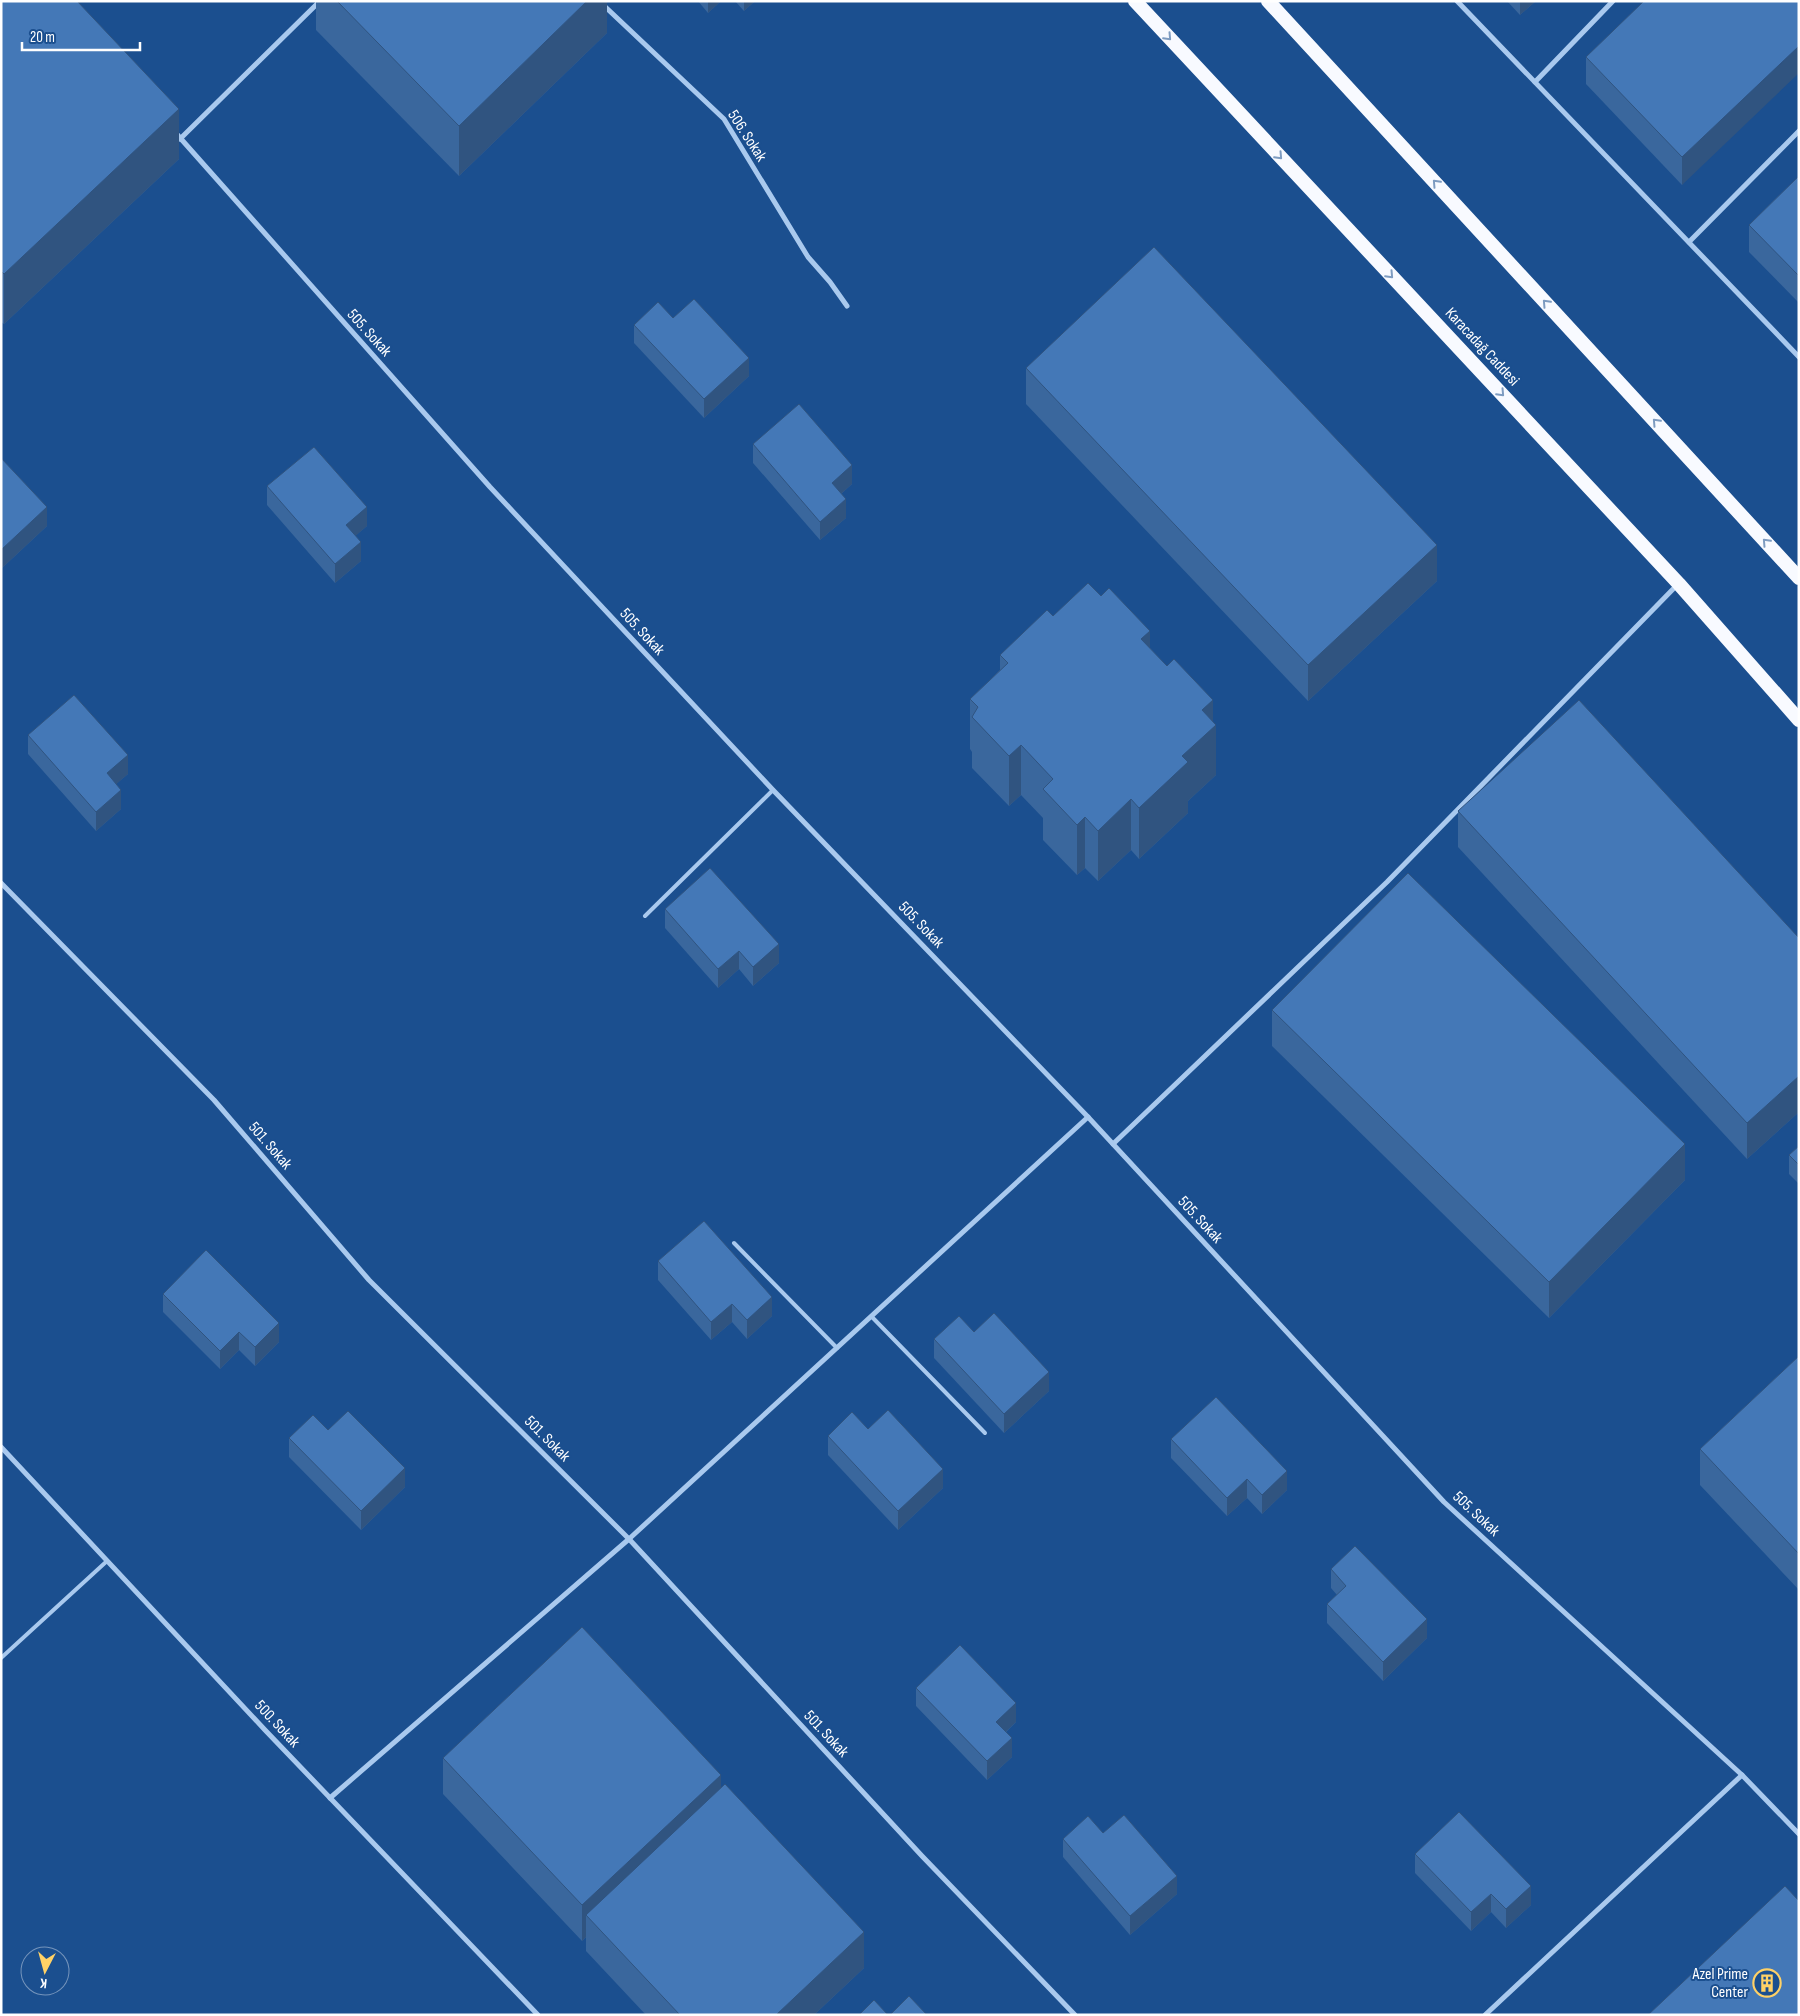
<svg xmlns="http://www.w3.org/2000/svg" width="1800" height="2016" font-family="'Sofia Sans Condensed',sans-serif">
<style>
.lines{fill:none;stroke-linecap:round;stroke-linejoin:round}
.service{stroke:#a9c9ee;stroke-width:4}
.minor{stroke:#a9c9ee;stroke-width:5}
.trunk{stroke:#f8faff;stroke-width:14}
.wall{fill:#3a679d}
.shaded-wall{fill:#305480}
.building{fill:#4478b7;stroke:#305480}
.oneway{stroke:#7e9cc1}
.labels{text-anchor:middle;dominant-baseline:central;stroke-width:4;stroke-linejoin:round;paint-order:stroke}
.street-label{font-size:16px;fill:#fff;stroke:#1b4f8f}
.poi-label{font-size:16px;fill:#fff;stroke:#1b4f8f;text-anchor:end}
</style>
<rect width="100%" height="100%" fill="#1b4f8f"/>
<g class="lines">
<g class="service">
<path d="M645,916L773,790"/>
<path d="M734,1243L837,1348"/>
<path d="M872,1317L985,1433"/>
<path d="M1,1658L107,1561"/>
</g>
<g class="minor">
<path d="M599,1L724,119L808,257L830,282L847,306"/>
<path d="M1457,1L1799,357"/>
<path d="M1535,82L1613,1"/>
<path d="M174,131L490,487L773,790L1088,1117L1444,1502L1742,1775L1799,1834"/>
<path d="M180,139L320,1"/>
<path d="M1689,242L1799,131"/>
<path d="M1,883L214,1100L369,1280L629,1539L922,1856L1075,2015"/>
<path d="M1113,1144L1387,882L1678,584"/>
<path d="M1,1447L265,1730L538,2015"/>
<path d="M330,1798L629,1539L1088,1117"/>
<path d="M1485,2015L1742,1775"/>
</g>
<g class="trunk">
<path d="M1135,1L1679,584L1799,720"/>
<path d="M1268,1L1799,578"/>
</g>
</g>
<g class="wall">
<path d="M1,1L179,159L4,324L1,322Z"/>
<path d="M316,1H607V33L459,176L316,30Z"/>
<path d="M698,1H721L708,13Z"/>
<path d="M735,1H755L744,11Z"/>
<path d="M1507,1H1536L1520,15Z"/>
<path d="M1799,1L1682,185L1586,84V57Z"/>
<path d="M1799,176V303L1749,252V225Z"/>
<path d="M673,318L749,376L704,418L634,343V325Z"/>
<path d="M1026,368L1437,581L1308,701L1026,404Z"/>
<path d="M753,444L852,484L841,494L846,518L820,540L753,463Z"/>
<path d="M1,458L47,526L2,568L1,567Z"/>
<path d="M267,486L367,526L355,536L361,561L335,583L267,505Z"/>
<path d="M1053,616L1150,648L1213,721L1216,775L1188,801V813L1139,859L1131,850L1098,881L1085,868L1077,875L1043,840V818L1021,795L1009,806L972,768V752L970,749V699L1000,670V655Z"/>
<path d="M28,735L128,774L116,784L121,809L96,831L28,754Z"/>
<path d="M1458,811L1799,938V1112L1747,1159L1458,847Z"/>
<path d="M665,909L779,963L753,986L739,969L718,988L665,928Z"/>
<path d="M1272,1010L1685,1180L1549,1318L1272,1046Z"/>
<path d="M1799,1146V1184L1789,1174V1155Z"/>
<path d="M658,1261L772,1316L747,1339L732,1322L711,1340L658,1280Z"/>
<path d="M163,1294L279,1342L255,1366L239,1350L220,1369L163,1312Z"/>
<path d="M974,1332L1049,1391L1004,1433L934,1358V1339Z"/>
<path d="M1799,1356V1590L1700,1485V1449Z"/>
<path d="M868,1429L943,1488L898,1530L828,1455V1436Z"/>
<path d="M328,1430L405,1487L361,1530L289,1457V1438Z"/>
<path d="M1171,1439L1287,1490L1262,1514L1247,1498L1227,1516L1171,1458Z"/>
<path d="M1331,1569L1427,1638L1383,1681L1327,1623V1604L1337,1595L1331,1588Z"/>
<path d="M916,1688L1016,1722L1006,1732L1012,1757L987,1780L916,1706Z"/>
<path d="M443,1758L721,1788L864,1968L814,2015H646L586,1951V1937L582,1941L443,1794Z"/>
<path d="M1103,1833L1177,1894L1130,1935L1063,1857V1839Z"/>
<path d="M1415,1854L1531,1905L1506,1928L1491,1912L1471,1931L1415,1873Z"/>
</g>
<g class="shaded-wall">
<path d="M587,1H607V33L459,176V126Z"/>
<path d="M708,1H721L708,13Z"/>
<path d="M744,1H755L744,11Z"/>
<path d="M1520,1H1536L1520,15Z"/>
<path d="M1799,46V73L1682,185V157Z"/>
<path d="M179,109V159L4,324V274Z"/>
<path d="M749,358V376L704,418V399Z"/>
<path d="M852,465V484L832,502V483Z"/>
<path d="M846,499V518L820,540V522Z"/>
<path d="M47,507V526L2,568V549Z"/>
<path d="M367,507V526L346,544V525Z"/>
<path d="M361,542V561L335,583V564Z"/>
<path d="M1437,545V581L1308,701V665Z"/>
<path d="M1150,631V682L1141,639Z"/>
<path d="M1213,700V727L1216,725V775L1188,801V813L1139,859V808L1182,756L1202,710Z"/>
<path d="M1021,745V795L1009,806V756Z"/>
<path d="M128,755V774L107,792V773Z"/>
<path d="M121,790V809L96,831V812Z"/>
<path d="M1131,799V850L1098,881V831Z"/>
<path d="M1085,817V868L1077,875V825Z"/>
<path d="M779,944V963L753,986V967Z"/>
<path d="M739,951V969L718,988V969Z"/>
<path d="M1799,1076V1112L1747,1159V1123Z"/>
<path d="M1685,1144V1180L1549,1318V1282Z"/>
<path d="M772,1297V1316L747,1339V1320Z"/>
<path d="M732,1304V1322L711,1340V1322Z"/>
<path d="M279,1323V1342L255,1366V1347Z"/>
<path d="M239,1332V1350L220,1369V1351Z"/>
<path d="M1049,1372V1391L1004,1433V1414Z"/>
<path d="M405,1468V1487L361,1530V1511Z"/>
<path d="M943,1469V1488L898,1530V1511Z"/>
<path d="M1287,1471V1490L1262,1514V1495Z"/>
<path d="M1247,1479V1498L1227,1516V1498Z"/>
<path d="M1427,1619V1638L1383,1681V1662Z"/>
<path d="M1016,1703V1722L996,1741V1722Z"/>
<path d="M1012,1738V1757L987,1780V1761Z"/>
<path d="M721,1775V1811L586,1915V1937L582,1941V1905Z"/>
<path d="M1177,1876V1894L1130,1935V1916Z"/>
<path d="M1531,1886V1905L1506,1928V1909Z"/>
<path d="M1491,1894V1912L1471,1931V1912Z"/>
<path d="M864,1932V1968L814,2015H776Z"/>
</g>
<g class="building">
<path d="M1,1H77L179,109L4,274L1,271Z"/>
<path d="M337,1H587L459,126Z"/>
<path d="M1644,1H1799V46L1682,157L1586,57Z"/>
<path d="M1799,176V276L1749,225Z"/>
<path d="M1154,247L1437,545L1308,665L1026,368Z"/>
<path d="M694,299L749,358L704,399L634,325L658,302L673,318Z"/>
<path d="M799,404L852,465L832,483L846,499L820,522L753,444Z"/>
<path d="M314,447L367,507L346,525L361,542L335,564L267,486Z"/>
<path d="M1,458L47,507L2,549L1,548Z"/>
<path d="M1088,583L1101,596L1109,588L1150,631L1141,639L1167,666L1174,659L1213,700L1202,710L1216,725L1182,756L1188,762L1139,808L1131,799L1098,831L1085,817L1077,825L1043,789L1053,779L1021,745L1009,756L972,717L978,707L970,699L1008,663L1000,655L1047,610L1053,616Z"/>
<path d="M74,695L128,755L107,773L121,790L96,812L28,735Z"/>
<path d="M1579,700L1799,938V1076L1747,1123L1458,811Z"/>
<path d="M710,868L779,944L753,967L739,951L718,969L665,909Z"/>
<path d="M1408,873L1685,1144L1549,1282L1272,1010Z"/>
<path d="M1799,1146V1165L1789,1155Z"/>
<path d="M704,1221L772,1297L747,1320L732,1304L711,1322L658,1261Z"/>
<path d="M206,1250L279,1323L255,1347L239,1332L220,1351L163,1294Z"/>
<path d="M994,1313L1049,1372L1004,1414L934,1339L959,1316L974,1332Z"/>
<path d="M1799,1356V1554L1700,1449Z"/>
<path d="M1216,1397L1287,1471L1262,1495L1247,1479L1227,1498L1171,1439Z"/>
<path d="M888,1410L943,1469L898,1511L828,1436L852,1412L868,1429Z"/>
<path d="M348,1411L405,1468L361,1511L289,1438L313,1415L328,1430Z"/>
<path d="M1355,1546L1427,1619L1383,1662L1327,1604L1346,1586L1331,1569Z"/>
<path d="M582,1627L721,1775L582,1905L443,1758Z"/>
<path d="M960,1645L1016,1703L996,1722L1012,1738L987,1761L916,1688Z"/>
<path d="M725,1784L864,1932L776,2015H680L586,1915Z"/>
<path d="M1459,1812L1531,1886L1506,1909L1491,1894L1471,1912L1415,1854Z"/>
<path d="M1124,1815L1177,1876L1130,1916L1063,1839L1088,1816L1103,1833Z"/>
<path d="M1785,1886L1799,1901V2015H1648Z"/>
<path d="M909,1996L927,2015H890Z"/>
<path d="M874,2000L888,2015H859Z"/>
</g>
<defs><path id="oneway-chevron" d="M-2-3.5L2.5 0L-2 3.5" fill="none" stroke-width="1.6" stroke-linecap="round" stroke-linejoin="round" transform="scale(1.25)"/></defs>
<g class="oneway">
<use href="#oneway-chevron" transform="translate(1168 37) rotate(47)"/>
<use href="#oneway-chevron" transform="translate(1279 156) rotate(47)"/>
<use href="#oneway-chevron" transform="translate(1436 183) rotate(-133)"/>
<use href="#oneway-chevron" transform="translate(1390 275) rotate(47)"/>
<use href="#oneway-chevron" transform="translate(1546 303) rotate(-133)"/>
<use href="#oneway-chevron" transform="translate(1501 393) rotate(47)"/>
<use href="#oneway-chevron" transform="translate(1656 422) rotate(-133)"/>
<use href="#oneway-chevron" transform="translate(1766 542) rotate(-133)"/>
</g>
<defs>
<g id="building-ring" transform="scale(1.4375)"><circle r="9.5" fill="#1b4f8f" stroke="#ffd166" stroke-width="1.5"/><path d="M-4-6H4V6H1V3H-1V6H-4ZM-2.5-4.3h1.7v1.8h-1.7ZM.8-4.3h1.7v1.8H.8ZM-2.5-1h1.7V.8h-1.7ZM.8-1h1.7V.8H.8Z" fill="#ffd166"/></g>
</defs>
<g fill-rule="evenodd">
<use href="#building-ring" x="1767" y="1983"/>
</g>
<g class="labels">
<g class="street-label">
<text transform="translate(747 136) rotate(57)">506. Sokak</text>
<text transform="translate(369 333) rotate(48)">505. Sokak</text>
<text transform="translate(1482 347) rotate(47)">Karacadağ Caddesi</text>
<text transform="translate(642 632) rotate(47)">505. Sokak</text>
<text transform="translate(921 925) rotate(46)">505. Sokak</text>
<text transform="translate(270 1146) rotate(49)">501. Sokak</text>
<text transform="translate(1200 1220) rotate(47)">505. Sokak</text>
<text transform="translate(547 1439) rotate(45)">501. Sokak</text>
<text transform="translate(1476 1514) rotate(43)">505. Sokak</text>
<text transform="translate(277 1724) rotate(47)">500. Sokak</text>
<text transform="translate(826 1734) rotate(47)">501. Sokak</text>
</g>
<g class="poi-label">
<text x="1748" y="1974">Azel Prime<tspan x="1748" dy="18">Center</tspan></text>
</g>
</g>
<rect width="1800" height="2016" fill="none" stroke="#ffffff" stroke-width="5"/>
<g transform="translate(45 1971) rotate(186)"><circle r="24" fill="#1b4f8f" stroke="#7695bc"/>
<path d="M0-4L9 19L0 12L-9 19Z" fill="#ffd166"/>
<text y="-8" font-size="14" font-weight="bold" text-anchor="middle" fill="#ffffff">K</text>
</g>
<path d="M22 42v8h118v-8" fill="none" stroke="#ffffff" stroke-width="2.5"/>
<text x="30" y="42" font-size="15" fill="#ffffff" stroke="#1b4f8f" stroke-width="4" paint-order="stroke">20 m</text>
</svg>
